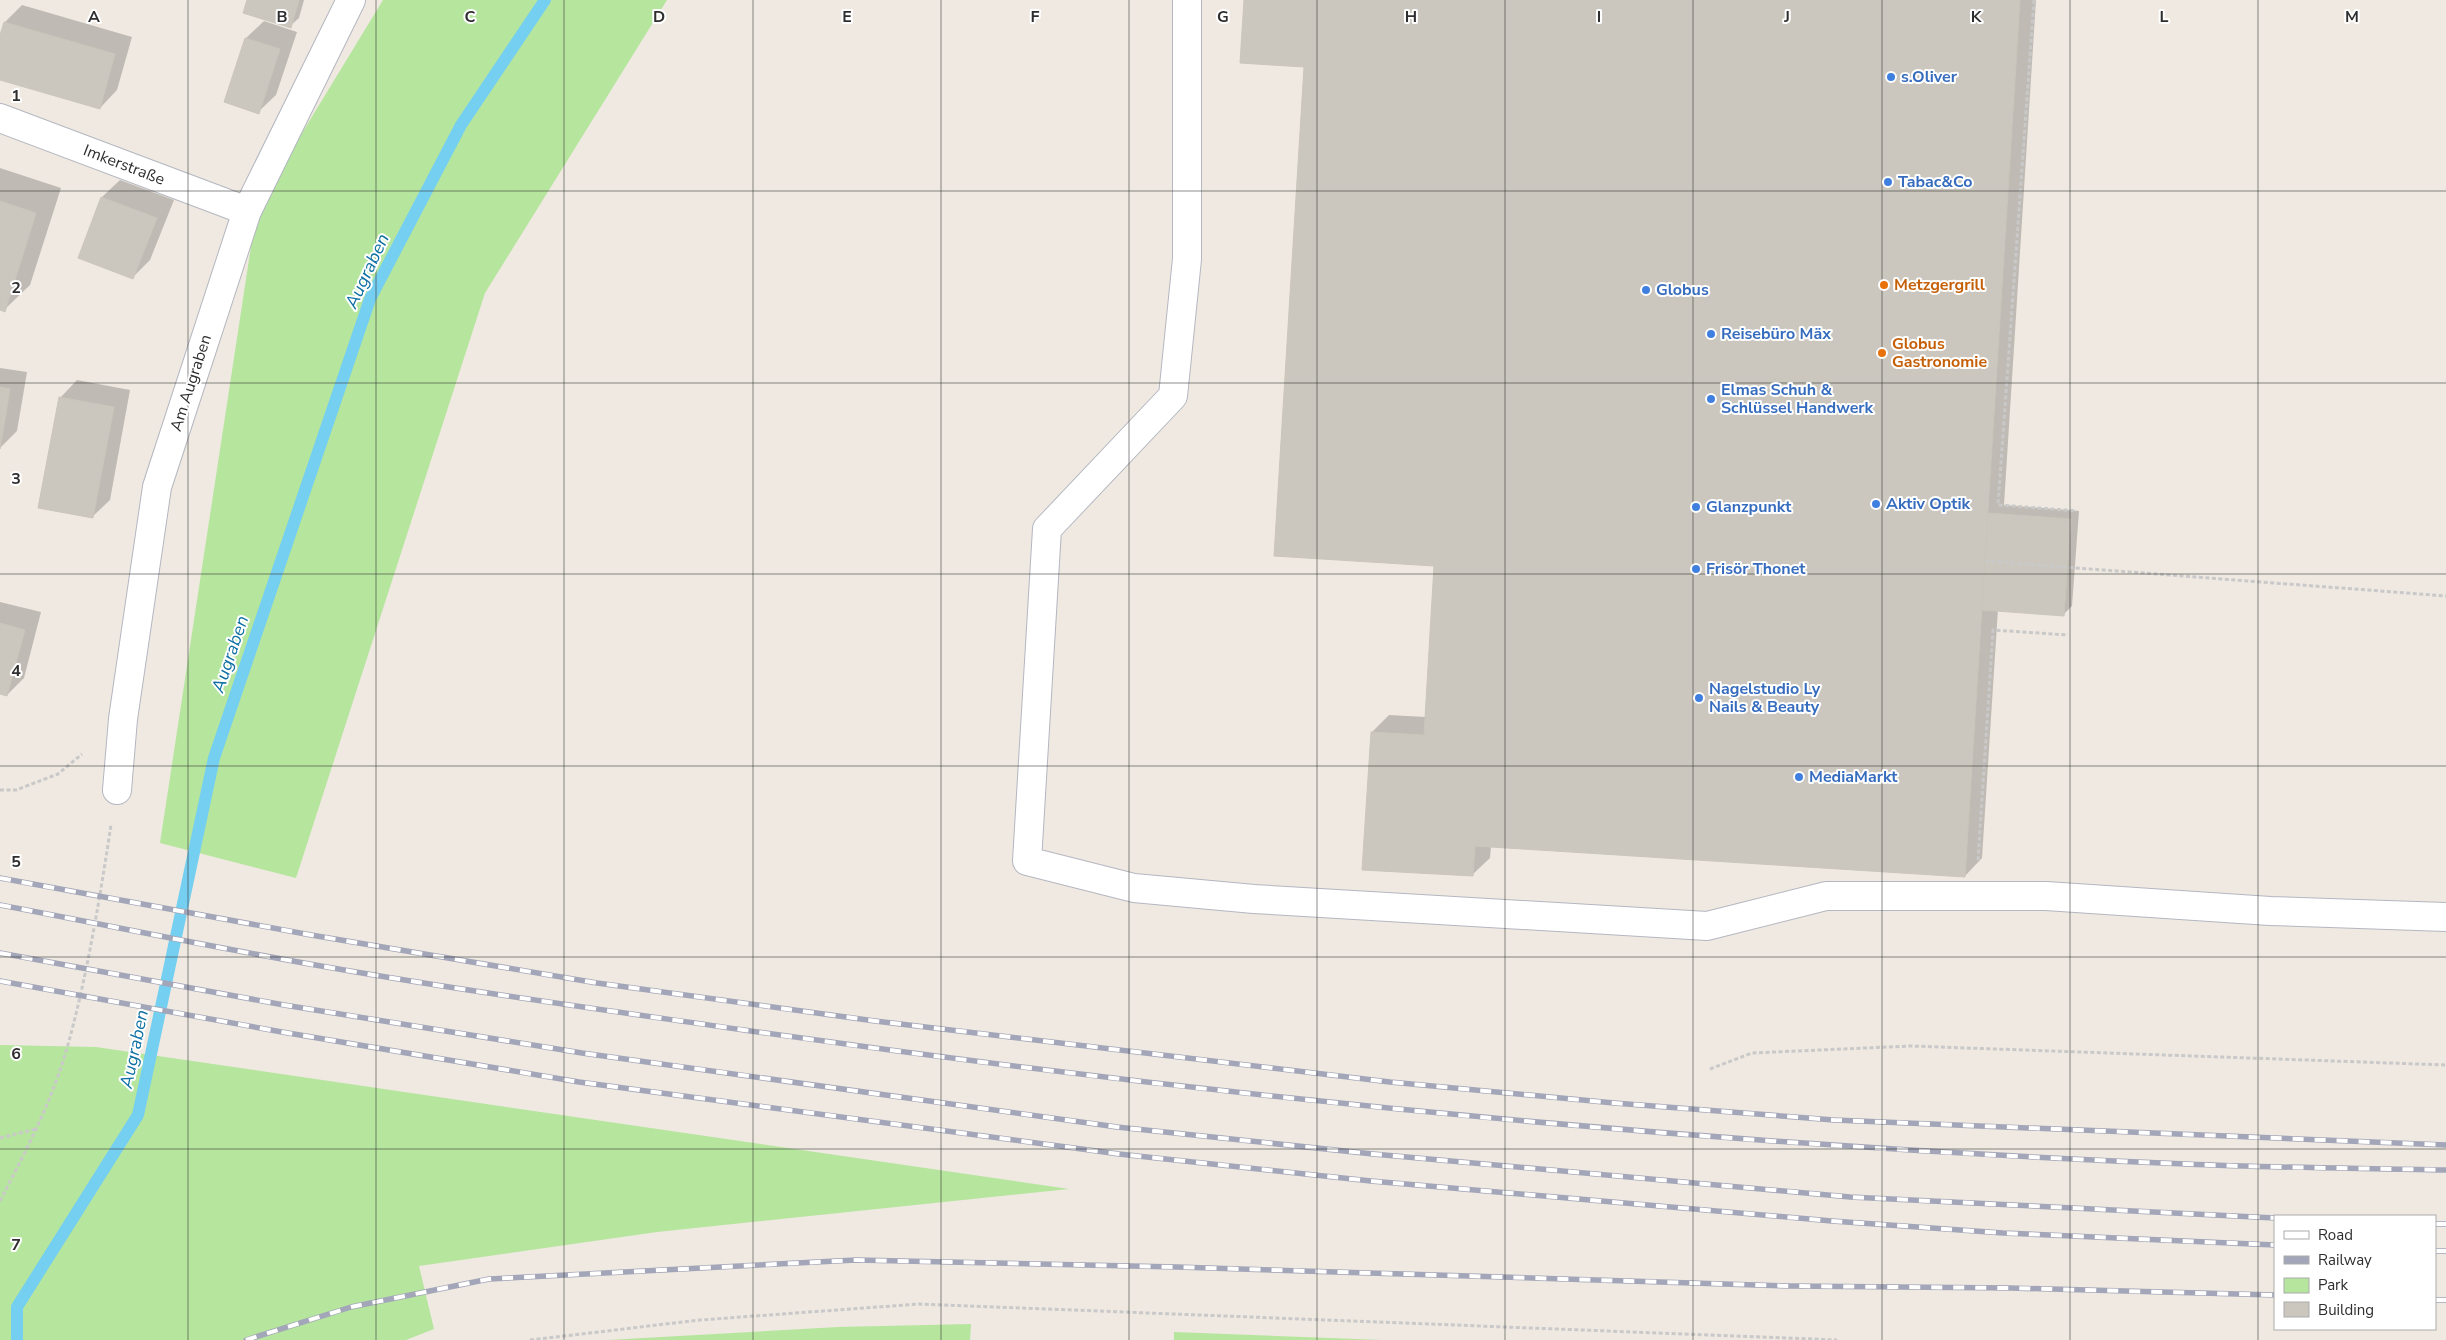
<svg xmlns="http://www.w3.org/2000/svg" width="2446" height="1340" font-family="'Nunito Sans',sans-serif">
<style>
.green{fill:#b6e59e}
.shadow{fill:#0003}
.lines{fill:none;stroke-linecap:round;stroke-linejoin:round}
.stream{stroke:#75cff0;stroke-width:12}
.building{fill:#cbc7bf;stroke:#cbc5ba}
.minor-casing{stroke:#b4b7c1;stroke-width:30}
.path{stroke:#c9c9c9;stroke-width:3;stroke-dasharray:4 2.5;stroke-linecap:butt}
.minor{stroke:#fff;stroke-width:28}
.rail-casing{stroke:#a3a6b8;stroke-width:5.5}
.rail{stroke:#fff;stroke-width:4;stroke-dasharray:11;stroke-linecap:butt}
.grid{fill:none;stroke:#2e2e2e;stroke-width:1;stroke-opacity:0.55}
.shop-dot{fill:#3f7fe0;stroke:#fff;stroke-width:2}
.food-dot{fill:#e8710a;stroke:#fff;stroke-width:2}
.labels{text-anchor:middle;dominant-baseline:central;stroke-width:4;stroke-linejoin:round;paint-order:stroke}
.shop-label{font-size:16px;font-weight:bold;fill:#366cbe;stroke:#fff;text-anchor:start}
.street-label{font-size:16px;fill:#2e2e2e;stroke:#fff}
.food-label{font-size:16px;font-weight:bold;fill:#c56008;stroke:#fff;text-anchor:start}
.water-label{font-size:18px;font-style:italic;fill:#0d6fa3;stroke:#fff}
.grid-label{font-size:16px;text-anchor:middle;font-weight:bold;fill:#2e2e2e;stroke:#fff;stroke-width:4;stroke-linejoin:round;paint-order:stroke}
</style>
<rect width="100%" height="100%" fill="#efe9e1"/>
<g class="green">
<path d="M383,0H667L485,293L296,878L160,843L257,207Z"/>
<path d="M0,1045L96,1047L1069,1189L657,1232L419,1266L434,1329L406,1340H0Z"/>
<path d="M971,1324L970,1340H608L838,1327Z"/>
<path d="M1174,1332L1382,1340H1174Z"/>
</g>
<g class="shadow">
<path d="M248,0H304L299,18L290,26Z"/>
<path d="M1245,0H2036L2004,505L2079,511L2072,606L2064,614L1998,609L1982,858L1965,876L1491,846L1490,858L1472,875L1372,732L1389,715L1426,717L1435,565L1306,66Z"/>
<path d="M22,5L132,37L117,90L100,108L0,78V40L5,22Z"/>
<path d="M264,21L297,32L276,95L258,112L225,102L246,38Z"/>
<path d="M0,168L61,188L30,285L4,310L0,309Z"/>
<path d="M120,180L174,200L150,260L133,277L79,257L102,197Z"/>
<path d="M0,368L27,372L17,431L0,448Z"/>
<path d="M77,380L130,390L110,500L92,517L60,398Z"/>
<path d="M0,602L41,612L24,678L7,695L0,693Z"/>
</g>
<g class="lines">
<path class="stream" d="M17,1340V1307L138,1115L214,758L370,299L461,125L545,0"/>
</g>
<g class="building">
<path d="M247,0H299L291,28L243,13Z"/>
<path d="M1244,0H2020L1965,877L1475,846L1473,876L1362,870L1371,732L1424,735L1434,566L1274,556L1304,67L1240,63Z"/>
<path d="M4,22L115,54L100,109L0,80V35Z"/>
<path d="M245,38L280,49L259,114L224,102Z"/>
<path d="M101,197L157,218L133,279L78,258Z"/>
<path d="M0,201L36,213L5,312L0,310Z"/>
<path d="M0,387L10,389L0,449Z"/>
<path d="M59,397L114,407L93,518L38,508Z"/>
<path d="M1988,513L2071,519L2064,616L1982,610Z"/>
<path d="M0,623L25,630L7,696L0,694Z"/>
</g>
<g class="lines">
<g class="minor-casing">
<g id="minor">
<path d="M1187,0V259L1173,396L1047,529L1027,861L1134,888L1254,899L1707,926L1826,896H2046L2270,911L2446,917"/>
<path d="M0,118L247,211"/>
<path d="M117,790L123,719L157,487L247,211L351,0"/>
</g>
</g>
<g class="path">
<path d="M2034,0L1998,505L2077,511"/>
<path d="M1985,561L2446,596"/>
<path d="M0,790H16L58,774L82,754"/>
<path d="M1978,860L1993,630L2068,635"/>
<path d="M1710,1069L1752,1053L1911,1046L2446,1065"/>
<path d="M0,1138L36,1129"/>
<path d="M0,1201C27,1149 54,1097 69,1041C88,971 100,897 111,825"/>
<path d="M530,1340L700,1320L919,1304L1837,1340"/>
</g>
<use href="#minor" class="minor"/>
<g class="rail-casing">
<g id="rail">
<path d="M0,878L311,935L597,983L875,1021L1390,1082L1614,1103L1834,1120L2446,1145"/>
<path d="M0,905C101,924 202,945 304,963C450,989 598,1009 744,1030C1223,1098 1703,1145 2186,1164C2273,1168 2359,1168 2446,1170"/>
<path d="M0,953L284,1005L582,1053L1117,1127L1373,1154L1850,1197L2275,1218"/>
<path d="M0,981L282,1032L579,1082L1119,1154L1371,1181L1832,1221L2003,1233L2275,1245"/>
<path d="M2435,1224H2446"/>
<path d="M2435,1251H2446"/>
<path d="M2435,1300H2446"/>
<path d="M246,1340L351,1307L489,1279L856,1260L1177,1267L1790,1286L2010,1288L2275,1295"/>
</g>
</g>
<use href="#rail" class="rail"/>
</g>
<path class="grid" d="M188,0V1340M376,0V1340M564,0V1340M753,0V1340M941,0V1340M1129,0V1340M1317,0V1340M1505,0V1340M1693,0V1340M1882,0V1340M2070,0V1340M2258,0V1340M0,191H2446M0,383H2446M0,574H2446M0,766H2446M0,957H2446M0,1149H2446"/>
<g class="shop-dot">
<circle cx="1891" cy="77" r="5"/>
<circle cx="1888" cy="182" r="5"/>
<circle cx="1646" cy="290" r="5"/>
<circle cx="1711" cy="334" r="5"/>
<circle cx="1711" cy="399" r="5"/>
<circle cx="1876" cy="504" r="5"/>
<circle cx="1696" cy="507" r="5"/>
<circle cx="1696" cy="569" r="5"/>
<circle cx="1699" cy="698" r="5"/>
<circle cx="1799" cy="777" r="5"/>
</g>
<g class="food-dot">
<circle cx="1884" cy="285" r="5"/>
<circle cx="1882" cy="353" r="5"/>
</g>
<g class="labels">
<g class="shop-label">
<text x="1901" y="77">s.Oliver</text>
<text x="1898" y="182">Tabac&amp;Co</text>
<text x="1656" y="290">Globus</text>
<text x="1721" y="334">Reisebüro Mäx</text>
<text x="1721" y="390">Elmas Schuh &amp;<tspan x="1721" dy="18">Schlüssel Handwerk</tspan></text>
<text x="1886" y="504">Aktiv Optik</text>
<text x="1706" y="507">Glanzpunkt</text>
<text x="1706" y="569">Frisör Thonet</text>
<text x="1709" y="689">Nagelstudio Ly<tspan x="1709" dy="18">Nails &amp; Beauty</tspan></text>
<text x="1809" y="777">MediaMarkt</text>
</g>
<g class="street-label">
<text transform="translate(124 165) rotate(21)">Imkerstraße</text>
<text transform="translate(191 383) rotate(-72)">Am Augraben</text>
</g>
<g class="food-label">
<text x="1894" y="285">Metzgergrill</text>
<text x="1892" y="344">Globus<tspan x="1892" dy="18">Gastronomie</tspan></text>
</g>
<g class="water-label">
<text transform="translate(367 271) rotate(-65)">Augraben</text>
<text transform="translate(230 654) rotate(-71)">Augraben</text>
<text transform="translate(134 1049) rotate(-78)">Augraben</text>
</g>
</g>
<g class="grid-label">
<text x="94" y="22">A</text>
<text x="282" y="22">B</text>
<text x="470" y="22">C</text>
<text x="659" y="22">D</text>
<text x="847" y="22">E</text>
<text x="1035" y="22">F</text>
<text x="1223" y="22">G</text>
<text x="1411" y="22">H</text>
<text x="1599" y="22">I</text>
<text x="1787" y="22">J</text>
<text x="1976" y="22">K</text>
<text x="2164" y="22">L</text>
<text x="2352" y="22">M</text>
<text x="16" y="101">1</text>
<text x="16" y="293">2</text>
<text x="16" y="484">3</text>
<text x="16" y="676">4</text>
<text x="16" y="867">5</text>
<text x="16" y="1059">6</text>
<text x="16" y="1250">7</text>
</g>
<rect x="2274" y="1215" width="162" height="115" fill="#ffffff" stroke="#ababab"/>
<rect x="2284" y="1231" width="25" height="8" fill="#ffffff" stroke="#ababab"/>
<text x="2318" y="1240" font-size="15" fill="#2e2e2e">Road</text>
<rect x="2284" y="1256" width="25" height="8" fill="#a3a6b8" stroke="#ababab"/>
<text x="2318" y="1265" font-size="15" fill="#2e2e2e">Railway</text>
<rect x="2284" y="1278" width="25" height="15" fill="#b6e59e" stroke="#ababab"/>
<text x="2318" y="1290" font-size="15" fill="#2e2e2e">Park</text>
<rect x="2284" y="1302" width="25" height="15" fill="#cbc7bf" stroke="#ababab"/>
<text x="2318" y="1315" font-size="15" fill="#2e2e2e">Building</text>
</svg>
